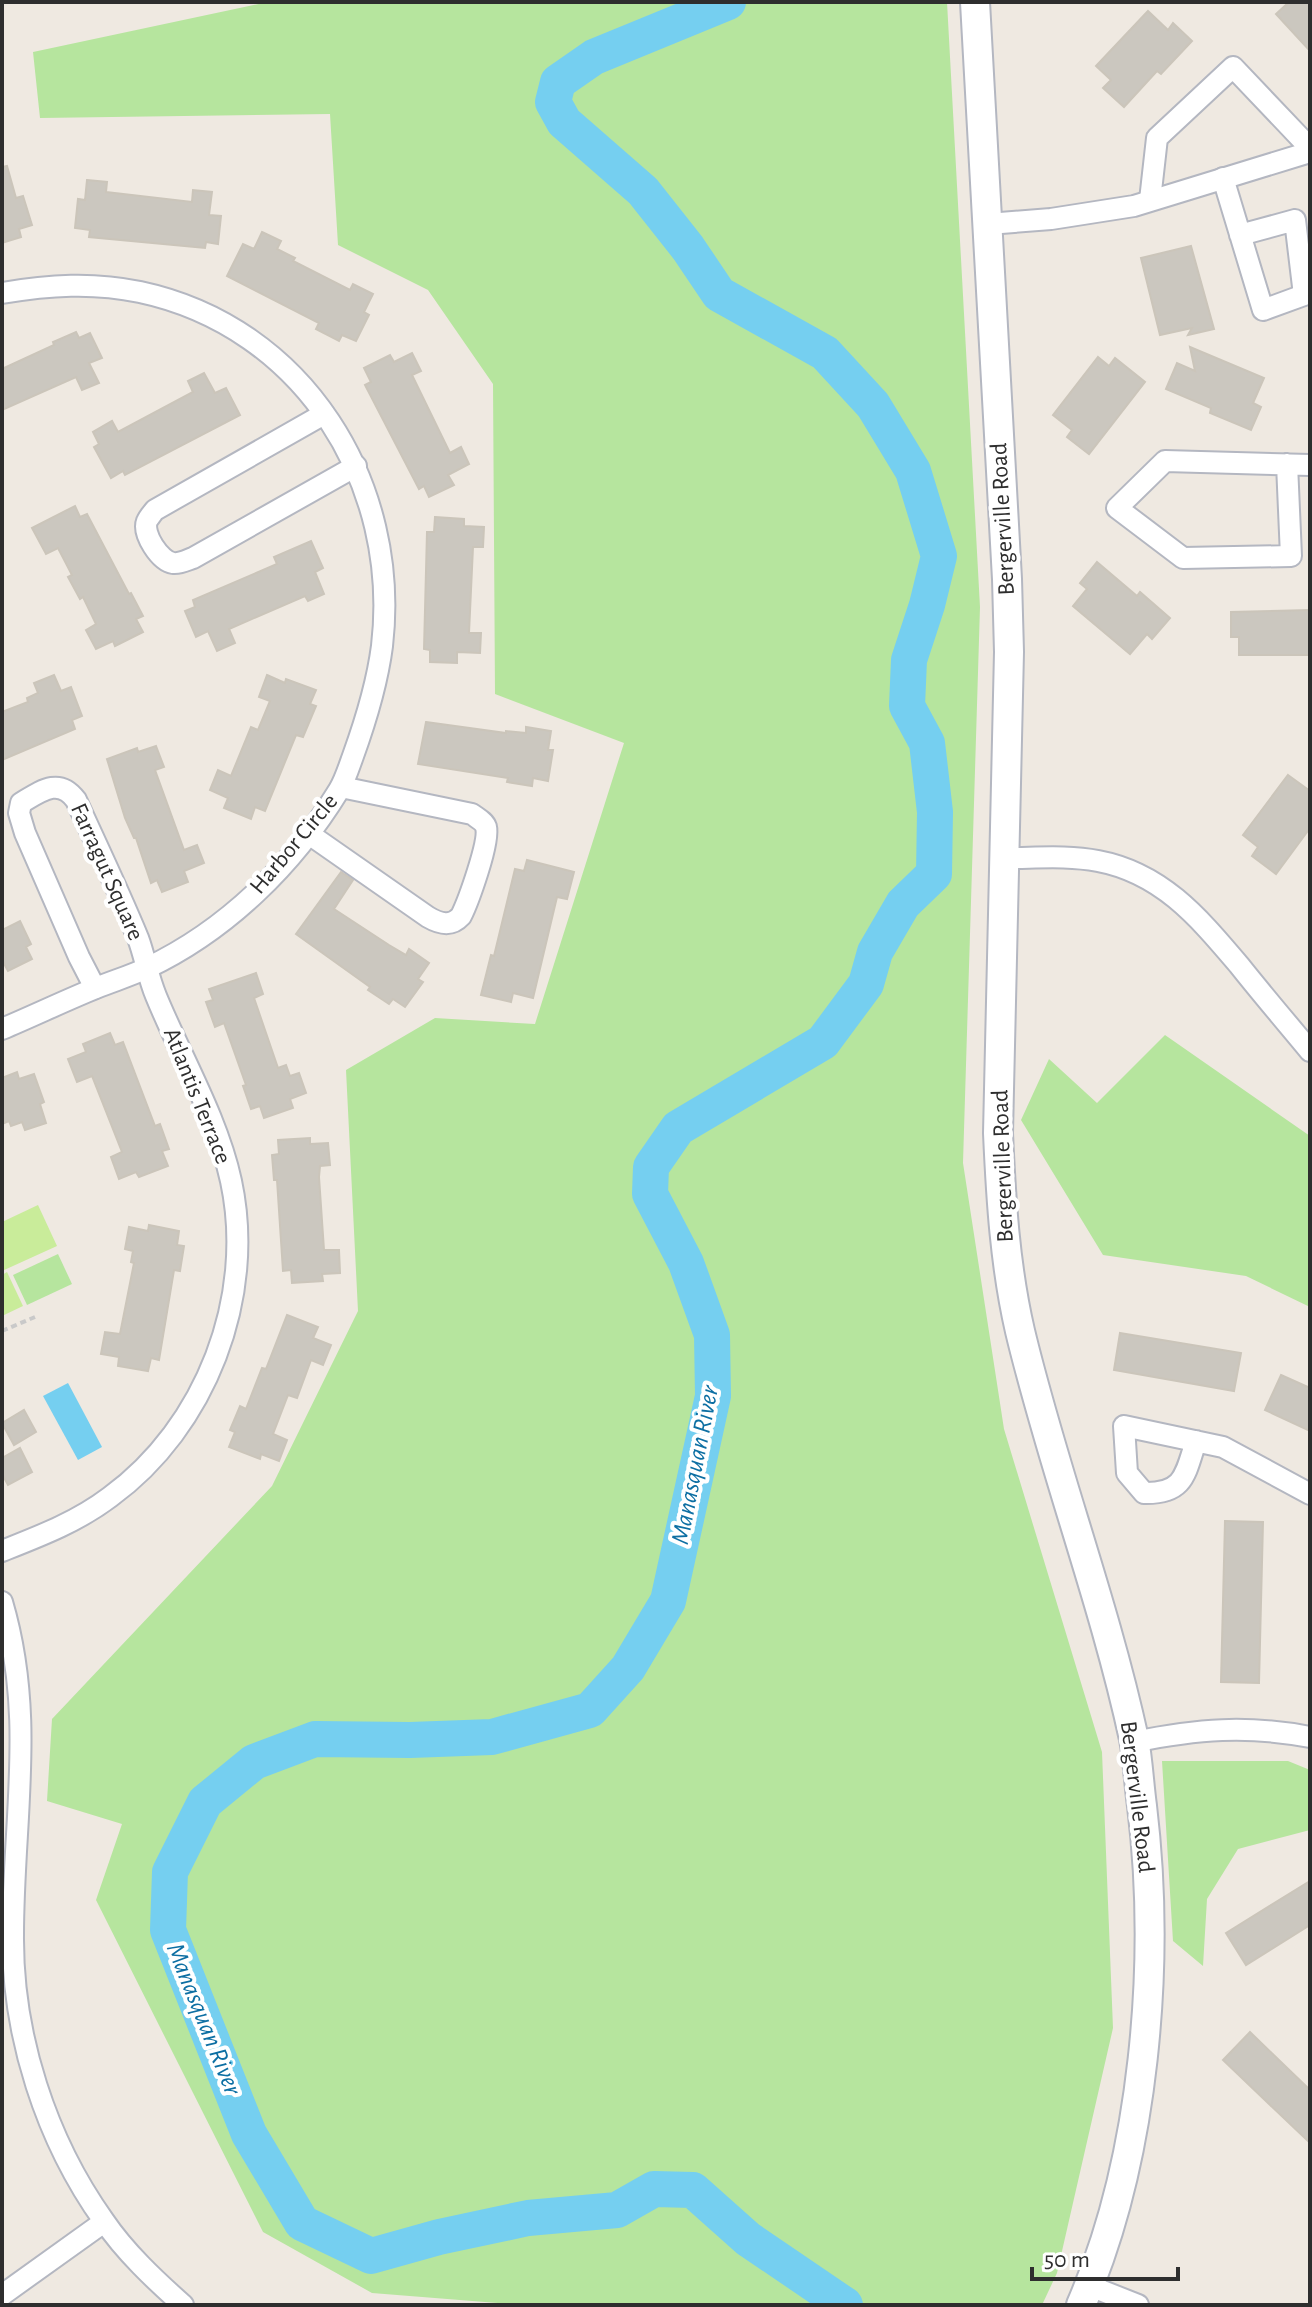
<svg xmlns="http://www.w3.org/2000/svg" width="1312" height="2307" font-family="'Alegreya Sans',sans-serif">
<style>
.green{fill:#b6e59e}
.pitch{fill:#c9ec9a}
.water{fill:#75cff0}
.lines{fill:none;stroke-linecap:round;stroke-linejoin:round}
.river{stroke:#75cff0;stroke-width:36}
.building{fill:#cbc7bf;stroke:#cbc5ba;stroke-width:2}
.street-casing{stroke:#b4b7c1;stroke-width:24}
.secondary-casing{stroke:#b4b7c1;stroke-width:32}
.path{stroke:#c9c9c9;stroke-width:4;stroke-dasharray:6 4;stroke-linecap:butt}
.street{stroke:#fff;stroke-width:20}
.secondary{stroke:#fff;stroke-width:28}
.labels{text-anchor:middle;dominant-baseline:central;stroke-width:8;stroke-linejoin:round;paint-order:stroke}
.street-label{font-size:24px;fill:#2e2e2e;stroke:#fff}
.water-label{font-size:26px;font-style:italic;fill:#0d6fa3;stroke:#fff}
</style>
<rect width="100%" height="100%" fill="#efe9e1"/>
<g class="green">
<path d="M268,2H947L980,607L963,1163L1004,1429L1102,1752L1113,2028L1057,2273L1042,2305H524L372,2293L263,2232L96,1900L122,1824L47,1801L52,1719L272,1486L358,1311L346,1070L435,1018L535,1024L624,743L495,694L493,384L428,290L338,245L330,114L40,118L33,52Z"/>
<path d="M1165,1035L1310,1136V1307L1246,1276L1103,1255L1021,1120L1049,1059L1097,1103Z"/>
<path d="M58,1254L72,1284L27,1305L13,1275Z"/>
<path d="M1162,1761H1288L1310,1770V1830L1238,1849L1207,1899L1203,1966L1173,1941Z"/>
</g>
<g class="pitch">
<path d="M38,1205L57,1246L2,1271V1222Z"/>
<path d="M7,1272L23,1306L2,1316V1275Z"/>
</g>
<path class="water" d="M68,1383L102,1447L78,1460L43,1396Z"/>
<g class="lines">
<path class="river" d="M728,2L594,57L558,82L553,102L564,122L643,191L688,248L719,294L825,353L873,405L913,471L939,556L927,605L909,660L907,706L927,743L935,812L934,874L903,904L875,952L866,984L823,1042L678,1128L651,1167L650,1194L686,1263L712,1335L713,1396L668,1601L628,1668L590,1710L492,1737L410,1740L315,1739L254,1762L205,1802L170,1872L168,1930L249,2134L302,2223L371,2256L439,2237L528,2218L617,2210L654,2189L693,2190L748,2239L845,2305"/>
</g>
<g class="building">
<path d="M1289,2H1310V51L1276,14Z"/>
<path d="M1148,11L1168,30L1173,23L1192,41L1161,74L1157,71L1124,107L1103,88L1111,80L1096,66Z"/>
<path d="M7,166L16,198L23,196L32,225L19,229L21,237L2,243V167Z"/>
<path d="M87,180L107,182L106,192L192,202L193,190L212,192L209,215L221,216L218,244L206,242L205,248L89,237L90,230L75,228L78,199L85,200Z"/>
<path d="M262,232L281,241L277,249L295,258L293,261L350,290L353,284L373,294L364,312L369,315L356,341L342,335L339,341L316,329L319,323L227,276L243,244L254,249Z"/>
<path d="M1191,246L1214,329L1188,335L1192,328L1160,335L1141,258Z"/>
<path d="M76,332L79,338L90,333L102,358L89,363L99,383L82,390L76,377L2,410V369L54,345L53,342Z"/>
<path d="M1190,347L1264,378L1253,403L1261,407L1251,430L1210,413L1211,408L1166,389L1177,363L1195,371Z"/>
<path d="M412,353L421,371L412,375L450,453L461,447L469,464L448,475L454,485L429,497L424,486L419,489L365,385L371,382L364,368L390,355L394,362Z"/>
<path d="M1098,357L1109,366L1115,358L1145,382L1089,454L1067,437L1072,430L1053,415Z"/>
<path d="M204,373L215,393L226,388L240,415L125,475L123,471L111,478L94,447L99,444L93,432L112,421L118,432L193,392L188,381Z"/>
<path d="M75,506L80,517L87,514L129,594L131,593L143,616L136,619L143,632L115,646L113,641L96,649L86,630L96,624L83,597L80,599L68,577L72,575L58,548L46,554L32,528Z"/>
<path d="M435,517L464,519V526L484,527L483,547H473L469,633H481L480,653L457,652V663L430,662V650L424,649L427,532H434Z"/>
<path d="M311,541L323,568L315,572L324,594L308,601L305,596L229,629L235,643L217,651L208,631L196,637L185,611L195,607L193,600L277,564L274,557Z"/>
<path d="M1097,562L1137,596L1140,592L1170,618L1152,639L1147,634L1130,654L1073,606L1087,589L1080,583Z"/>
<path d="M1310,610V655H1239V637H1231V612Z"/>
<path d="M54,675L61,691L71,687L82,716L72,720L75,729L2,760V712L28,702L27,698L38,693L34,683Z"/>
<path d="M267,675L285,683L286,679L316,690L310,704L316,706L303,737L296,735L265,811L255,807L251,819L224,808L228,798L210,790L218,770L231,776L251,727L258,730L270,701L259,697Z"/>
<path d="M426,722L506,733V731L526,733V727L551,731L548,750H553L548,781L533,778L532,786L507,782L508,778L418,764Z"/>
<path d="M156,746L164,767L155,770L184,850L197,845L204,863L184,871L188,882L162,892L157,880L151,883L136,838H134L125,818L107,759L137,748L138,752Z"/>
<path d="M1288,775L1310,791V828L1276,874L1252,856L1258,847L1243,835Z"/>
<path d="M527,860L574,872L567,899L557,897L533,998L513,993L511,1002L481,995L491,955L494,956L515,869L524,871Z"/>
<path d="M341,872L353,880L334,909L389,945L406,955L409,949L429,963L418,979L423,982L405,1007L393,999L389,1004L368,990L370,987L296,934Z"/>
<path d="M20,921L31,944L26,947L32,959L8,971L2,960V930Z"/>
<path d="M256,973L263,994L254,998L278,1068L286,1065L290,1076L299,1073L306,1093L290,1099L293,1108L264,1118L260,1106L251,1109L243,1086L246,1085L224,1023L215,1027L206,1002L213,1000L209,989Z"/>
<path d="M110,1033L115,1045L123,1042L155,1126L160,1124L169,1149L162,1151L168,1166L139,1177L136,1172L119,1179L111,1157L122,1152L92,1076L77,1082L68,1059L86,1052L83,1044Z"/>
<path d="M17,1072L19,1079L34,1074L44,1102L40,1104L46,1123L25,1130L22,1122L11,1126L9,1121L2,1124V1078Z"/>
<path d="M310,1138V1144L328,1143L330,1165L320,1166L319,1177L324,1250H339L340,1273L322,1274L323,1281L292,1283L291,1270L283,1271L277,1180H274L272,1155L279,1154L278,1140Z"/>
<path d="M149,1225L179,1231L177,1245L184,1246L180,1271L174,1270L159,1360L151,1358L148,1371L118,1366L119,1357L101,1354L105,1332L120,1334L134,1263L131,1262L133,1251L125,1249L129,1227L148,1231Z"/>
<path d="M287,1315L318,1327L313,1338L331,1345L323,1365L311,1360L297,1398L288,1395L273,1434L287,1440L279,1461L261,1454L260,1459L229,1447L235,1432L230,1430L240,1406L246,1409L262,1368L266,1369Z"/>
<path d="M1120,1333L1241,1353L1234,1391L1114,1370Z"/>
<path d="M1281,1375L1310,1388V1431L1265,1410Z"/>
<path d="M24,1410L36,1432L14,1445L2,1423Z"/>
<path d="M20,1448L32,1472L8,1485L2,1474V1458Z"/>
<path d="M1225,1521L1263,1522L1259,1683L1221,1682Z"/>
<path d="M1310,1881V1925L1246,1965L1226,1933Z"/>
<path d="M1250,2032L1310,2090V2143L1223,2060Z"/>
</g>
<g class="lines">
<g class="street-casing">
<g id="street">
<path d="M1223,178L1263,310L1304,295L1295,220L1240,235"/>
<path d="M1150,200L1157,138L1233,67L1310,148"/>
<path d="M988,224L1051,219L1134,206L1310,152"/>
<path d="M2,293C49,285 93,282 140,292C304,327 401,484 382,646C377,685 366,720 353,756C349,767 345,780 339,790C293,865 227,930 147,968C130,976 113,981 96,988C64,1001 33,1016 2,1029"/>
<path d="M324,414L155,510C154,511 147,520 147,521C142,534 160,561 173,563C180,564 187,560 193,558L356,466"/>
<path d="M1287,464L1291,556L1183,558L1117,508L1165,461L1310,465"/>
<path d="M309,834L428,917C440,924 451,927 461,916C468,902 490,842 486,827C484,821 477,818 472,814L341,787"/>
<path d="M1006,858C1036,858 1068,855 1098,861C1162,873 1199,918 1239,965C1262,994 1286,1022 1310,1051"/>
<path d="M1196,1441C1185,1475 1184,1494 1144,1493L1127,1473L1124,1426L1223,1447L1310,1494"/>
<path d="M2,1551C40,1536 77,1522 110,1497C206,1427 256,1297 231,1181C217,1117 181,1057 156,996C148,977 145,957 138,938C119,892 97,846 76,800C59,777 41,791 21,803L19,813L25,833L79,957L95,988"/>
<path d="M2,1602C36,1717 13,1819 13,1935C12,2035 46,2140 104,2221C125,2252 155,2280 183,2305"/>
<path d="M1134,1742C1197,1729 1247,1725 1310,1737"/>
<path d="M1090,2286L1138,2305"/>
<path d="M2,2295L104,2222"/>
</g>
</g>
<g class="secondary-casing">
<path id="secondary" d="M975,2L1007,579L1009,652L998,1133C1001,1200 1005,1266 1020,1331C1053,1469 1104,1601 1134,1739C1138,1761 1139,1784 1142,1806C1161,1963 1145,2158 1081,2305"/>
</g>
<path class="path" d="M2,1331L35,1317"/>
<use href="#street" class="street"/>
<use href="#secondary" class="secondary"/>
</g>
<g class="labels">
<g class="street-label">
<text transform="translate(1003 519) rotate(-93)">Bergerville Road</text>
<text transform="translate(294 844) rotate(-50)">Harbor Circle</text>
<text transform="translate(107 872) rotate(66)">Farragut Square</text>
<text transform="translate(197 1096) rotate(68)">Atlantis Terrace</text>
<text transform="translate(1003 1166) rotate(-92)">Bergerville Road</text>
<text transform="translate(1137 1797) rotate(83)">Bergerville Road</text>
</g>
<g class="water-label">
<text transform="translate(695 1465) rotate(-79)">Manasquan River</text>
<text transform="translate(204 2019) rotate(68)">Manasquan River</text>
</g>
</g>
<rect width="1312" height="2307" fill="none" stroke="#2e2e2e" stroke-width="8"/>
<path d="M1032 2267v12h146v-12" fill="none" stroke="#2e2e2e" stroke-width="4"/>
<text x="1044" y="2267" font-size="24" fill="#2e2e2e" stroke="#ffffff" stroke-width="6" paint-order="stroke">50 m</text>
</svg>
